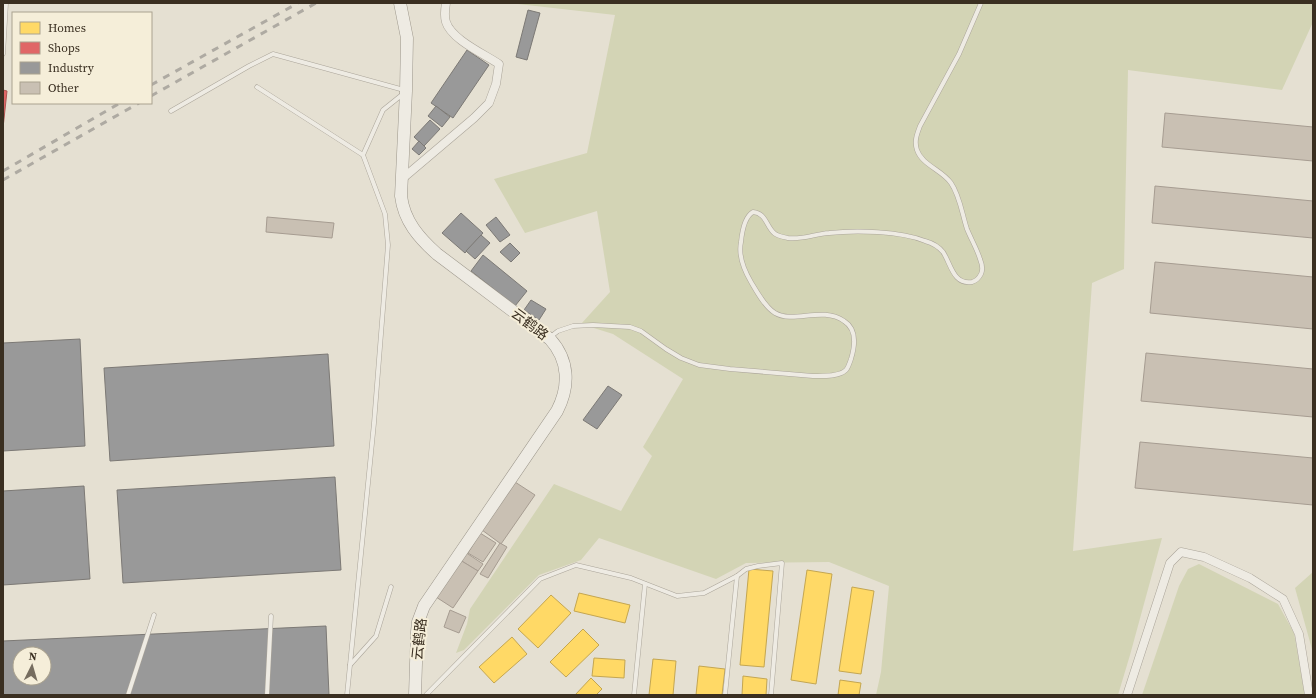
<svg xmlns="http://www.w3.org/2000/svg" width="1316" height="698" font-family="'Source Serif 4','Noto Sans SC',serif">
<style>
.green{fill:#d3d4b5}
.homes{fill:#ffd966;stroke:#c4a651}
.shops{fill:#e06666;stroke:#ae5651}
.industry{fill:#999;stroke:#7c7975;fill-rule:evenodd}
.building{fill:#c9c0b3;stroke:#a69c91}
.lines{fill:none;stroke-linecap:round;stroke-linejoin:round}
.lane-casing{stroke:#aba59a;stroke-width:5}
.street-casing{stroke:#aba59a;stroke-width:9}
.secondary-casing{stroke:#9b958a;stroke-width:13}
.lane{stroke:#eeebe3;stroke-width:4}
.street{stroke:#eeebe3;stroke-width:8}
.secondary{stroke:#eeebe3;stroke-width:12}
.rail{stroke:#aeaaa2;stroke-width:3;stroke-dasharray:7 7;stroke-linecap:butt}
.labels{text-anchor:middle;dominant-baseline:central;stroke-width:4;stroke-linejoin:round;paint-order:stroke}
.street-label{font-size:14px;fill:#3a2f21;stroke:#f5eed9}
</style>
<rect width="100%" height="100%" fill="#e5e0d2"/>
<g class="green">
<path d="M509,3H1313V22L1282,90L1128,70L1124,269L1092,283L1073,551L1162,538L1130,655L1118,695H876L881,672L889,586L829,562L746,563L716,579L599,538L581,560L539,575L464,650L456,653L467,624L470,609L554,484L621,511L652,456L643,447L683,379L613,334L581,324L610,292L597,211L525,233L494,179L587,153L615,15Z"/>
<path d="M1199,564L1278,604L1294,633L1305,695H1142L1179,586L1188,569Z"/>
<path d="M1313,572V653L1295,588Z"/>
</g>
<g class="homes">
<path d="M749,569L773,571L764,667L740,665Z"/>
<path d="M807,570L832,574L816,684L791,680Z"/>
<path d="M852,587L874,591L861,674L839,671Z"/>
<path d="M579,593L630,605L625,623L574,611Z"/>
<path d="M551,595L571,613L538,648L518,629Z"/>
<path d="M583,629L599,645L566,677L550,662Z"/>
<path d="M512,637L527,654L494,683L479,667Z"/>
<path d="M594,658L625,660L624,678L592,676Z"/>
<path d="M653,659L676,661L673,695H649Z"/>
<path d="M699,666L725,669L722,695H696Z"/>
<path d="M743,676L767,679L766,695H742Z"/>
<path d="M591,678L602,689L596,695H575Z"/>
<path d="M840,680L861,683L859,695H838Z"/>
</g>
<path class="shops" d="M3,90L7,91L3,128Z"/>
<g class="industry">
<path d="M528,10L540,13L527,60L516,57Z"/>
<path d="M467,50L489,65L453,118L431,103Z"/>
<path d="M436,106L450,117L442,127L428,116Z"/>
<path d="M430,120L440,129L424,146L414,137Z"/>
<path d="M419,141L426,148L419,155L412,149Z"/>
<path d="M461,213L483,233L465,253L442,233Z"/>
<path d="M496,217L510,235L500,242L486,225Z"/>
<path d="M481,235L490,243L475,259L466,251Z"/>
<path d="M510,243L520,253L511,262L500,252Z"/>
<path d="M483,255L527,291L515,306L471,271Z"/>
<path d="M531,300L546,309L539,320L524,310Z"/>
<path d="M80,339L85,446L3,451V343Z"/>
<path d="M328,354L334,446L110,461L104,368Z"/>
<path d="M608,386L622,395L597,429L583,420Z"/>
<path d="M335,477L341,570L123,583L117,490Z"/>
<path d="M84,486L90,579L3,585V491Z"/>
<path d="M326,626L329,695H3V641ZM20,654H44V678H20Z"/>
</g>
<g class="building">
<path d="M1165,113L1313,127V161L1162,147Z"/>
<path d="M1155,186L1313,201V238L1152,223Z"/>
<path d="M267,217L334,223L332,238L266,232Z"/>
<path d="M1155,262L1313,277V329L1150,313Z"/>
<path d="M1146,353L1313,369V417L1141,401Z"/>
<path d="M1140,442L1313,458V505L1135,488Z"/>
<path d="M515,482L535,495L501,544L482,530Z"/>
<path d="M480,533L496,543L483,562L468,553Z"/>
<path d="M500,543L507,547L488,578L480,574Z"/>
<path d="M465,552L483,564L478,571L460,560Z"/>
<path d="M460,560L478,571L453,608L436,597Z"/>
<path d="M450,610L466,617L459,633L444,627Z"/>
</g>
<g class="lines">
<g class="lane-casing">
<g id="lane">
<path d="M3,54L6,3"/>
<path d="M257,87L363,155L385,214L388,245L374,423L347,695"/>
<path d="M171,111L249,66L273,54L404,90"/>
<path d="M363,155L383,110L403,94"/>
<path d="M549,338L558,331L573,326L593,325L630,327L641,331L666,349L681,358L699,365L730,369L813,376C822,376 839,377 846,370C848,368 850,362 851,359C855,346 857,329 844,321C822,306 794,324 775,313C765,307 757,292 751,282C744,270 738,256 741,242C742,232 744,217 753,212C766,213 766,226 774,233C777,236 783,237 788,238C802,240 815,234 829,233C856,230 900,231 925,241C932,243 939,247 943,252C951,264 953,285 972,282C976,281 979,278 981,274C983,270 982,264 980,259C977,249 971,239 967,229C962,214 960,196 951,183C942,170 922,165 917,150C914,141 917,134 920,126L959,54L981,3"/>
<path d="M350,665L376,636L391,587"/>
<path d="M128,695L154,615"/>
<path d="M267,695L271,616"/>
<path d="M426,695L540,579L576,565L631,578L677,596L704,593L737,576L746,569L758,566L782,563L771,695"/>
<path d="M634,695L645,584"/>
<path d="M725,695L737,576"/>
</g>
</g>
<g class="street-casing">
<g id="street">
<path d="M402,179L474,118L489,103L496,84L499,64C484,54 451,39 446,22C444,16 445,9 446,3"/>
<path d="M1127,695L1170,563L1181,552L1204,557L1250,578L1283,599L1299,634L1309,695"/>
</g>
</g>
<g class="secondary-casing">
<path id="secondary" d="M400,3L407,38L406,91L401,196C404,221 419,238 437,254L550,339C569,360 570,386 557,411L424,606L418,622L417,632L415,695"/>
</g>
<use href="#lane" class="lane"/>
<use href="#street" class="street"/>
<use href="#secondary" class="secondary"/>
<g class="rail">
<path d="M151,85L298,3"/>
<path d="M151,96L316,3"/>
<path d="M3,171L120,103"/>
<path d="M3,180L139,103"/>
</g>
</g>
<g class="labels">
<g class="street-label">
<text transform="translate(530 324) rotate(37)">云鹤路</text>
<text transform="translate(419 639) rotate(-84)">云鹤路</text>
</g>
</g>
<rect width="1316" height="698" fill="none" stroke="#3a2f21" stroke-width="8"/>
<rect x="12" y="12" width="140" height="92" fill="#f5eed9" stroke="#aaa28f"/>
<rect x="20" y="22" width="20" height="12" fill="#ffd966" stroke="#aaa28f"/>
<text x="48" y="32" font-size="12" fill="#3a2f21">Homes</text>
<rect x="20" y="42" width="20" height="12" fill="#e06666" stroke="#aaa28f"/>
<text x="48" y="52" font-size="12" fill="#3a2f21">Shops</text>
<rect x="20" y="62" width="20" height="12" fill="#999999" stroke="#aaa28f"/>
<text x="48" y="72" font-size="12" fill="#3a2f21">Industry</text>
<rect x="20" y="82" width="20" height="12" fill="#c9c0b3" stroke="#aaa28f"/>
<text x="48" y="92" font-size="12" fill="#3a2f21">Other</text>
<g transform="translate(32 666) rotate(5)"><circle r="19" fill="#f5eed9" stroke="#aaa28f"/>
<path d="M0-3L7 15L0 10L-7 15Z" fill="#766d5f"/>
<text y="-6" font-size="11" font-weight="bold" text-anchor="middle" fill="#3a2f21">N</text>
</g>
</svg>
